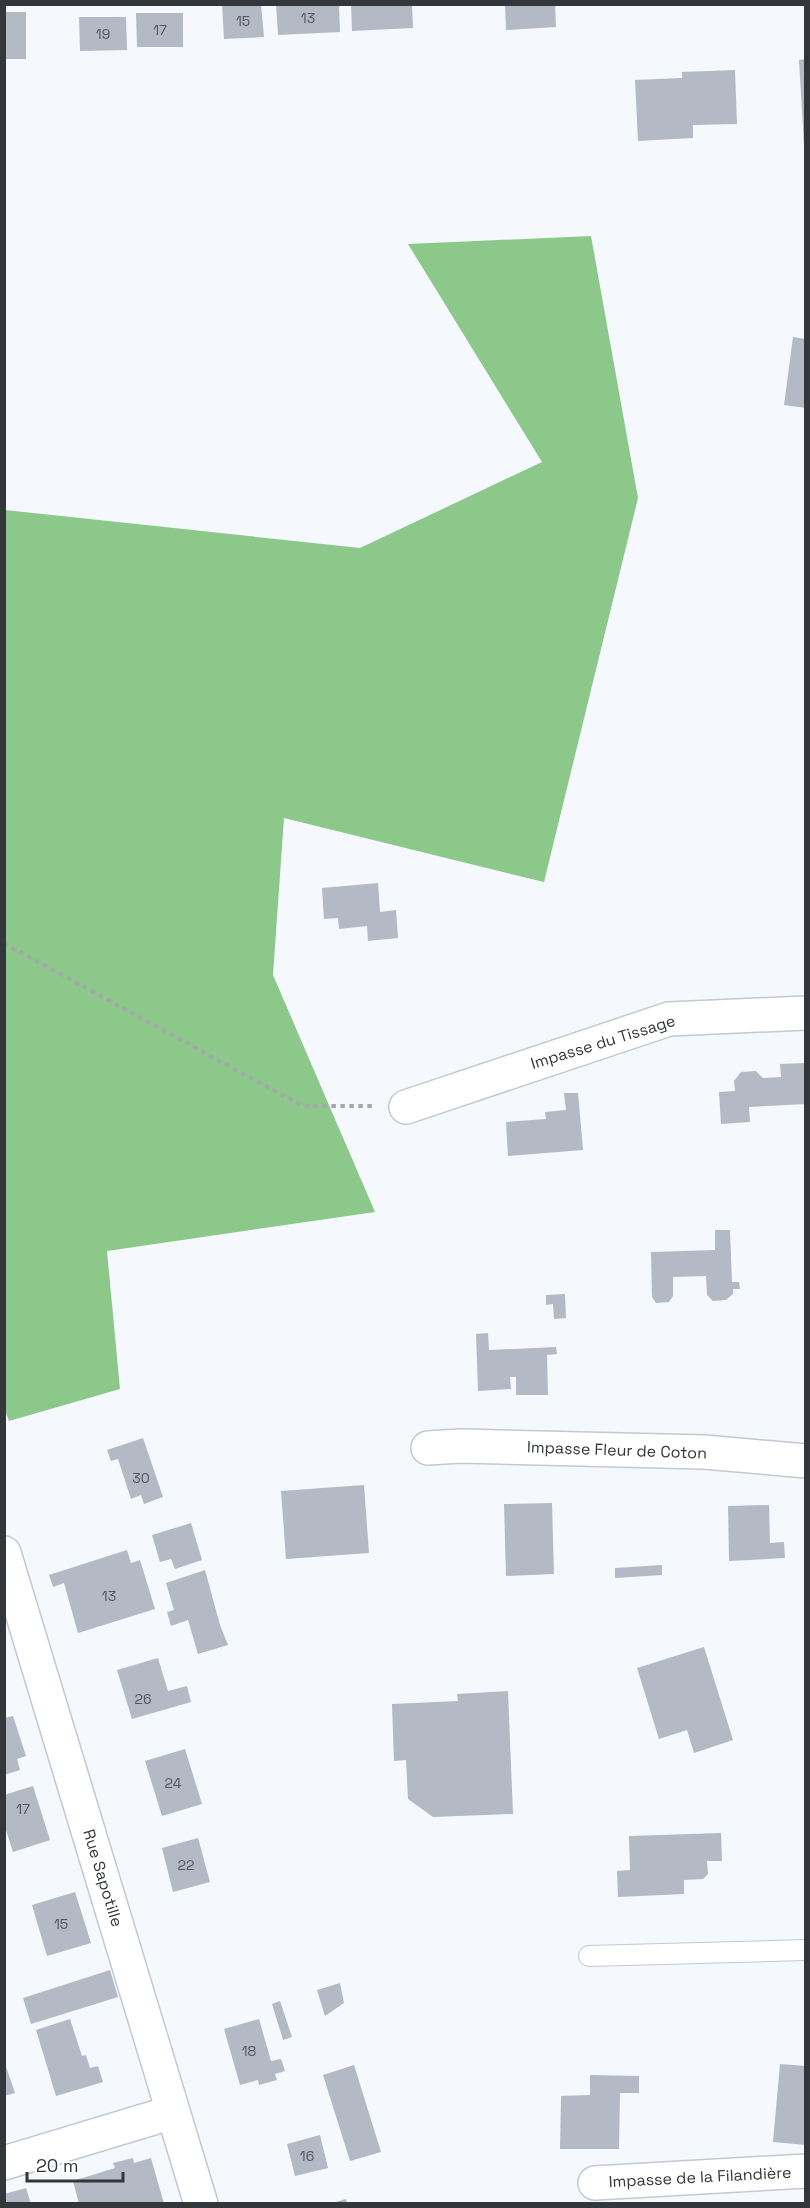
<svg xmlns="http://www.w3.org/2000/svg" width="810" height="2208" font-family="'Space Grotesk',sans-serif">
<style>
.forest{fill:#8bc88a}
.building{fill:#b3b9c5}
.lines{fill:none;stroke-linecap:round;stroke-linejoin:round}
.lane-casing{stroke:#c2c8d4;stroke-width:22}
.street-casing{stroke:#c2c8d4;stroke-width:36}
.path{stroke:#a4a7ab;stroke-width:4;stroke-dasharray:4.5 4.5;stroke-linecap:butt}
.lane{stroke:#fff;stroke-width:20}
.street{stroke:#fff;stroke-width:33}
.labels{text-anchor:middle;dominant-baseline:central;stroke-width:4.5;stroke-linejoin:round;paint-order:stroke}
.number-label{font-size:14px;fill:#53575d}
.street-label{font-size:16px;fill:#33363a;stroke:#fff}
</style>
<rect width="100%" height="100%" fill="#f5f8fd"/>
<path class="forest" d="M591,236L638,498L544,882L284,818L273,975L375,1212L107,1251L120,1389L9,1421L4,1407L5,510L360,548L542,462L408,244Z"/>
<g class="building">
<path d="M276,4H339L340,32L278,35Z"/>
<path d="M351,4H412L413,28L352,31Z"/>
<path d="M505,4H555L556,27L506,30Z"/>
<path d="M222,5H261L264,37L224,39Z"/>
<rect x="4" y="12" width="22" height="47"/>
<path d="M136,13H183V47H137Z"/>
<path d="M79,17H126L127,50L80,51Z"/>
<path d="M806,59V145L804,146L799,60Z"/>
<path d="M735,70L737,124L693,125V138L638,141L635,80L682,78V72Z"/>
<path d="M793,337L806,339V408L784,405Z"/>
<path d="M378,883L380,912L396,910L398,938L368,941L367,926L339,929L338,918L324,919L322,888Z"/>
<path d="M806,1063V1104L749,1107L750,1122L721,1124L719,1092L735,1091L734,1081L741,1072L756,1071L763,1078L781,1077L780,1064Z"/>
<path d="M564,1093H578L583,1150L508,1156L506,1122L546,1119L545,1112L566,1110Z"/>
<path d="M715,1230H730L732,1282H739L740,1289H733V1294L726,1300L713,1301L707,1295L706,1276L673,1277V1296L669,1302L656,1303L652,1297L651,1252L715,1250Z"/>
<path d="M565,1294L566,1318L554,1319L553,1304L546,1305V1295Z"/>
<path d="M488,1333L489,1350L556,1347L557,1354L547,1355L548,1395H516V1377H510L511,1389L478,1391L476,1334Z"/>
<path d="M143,1438L163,1497L144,1504L141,1495L131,1499L118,1459L111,1461L107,1450Z"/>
<path d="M364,1485L369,1553L286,1559L281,1491Z"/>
<path d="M552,1503L554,1574L506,1576L504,1504Z"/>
<path d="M769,1505L770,1543L784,1542L785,1558L729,1561L728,1506Z"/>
<path d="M191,1523L202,1560L175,1569L171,1559L160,1562L152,1535Z"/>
<path d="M127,1550L131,1563L140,1560L155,1609L78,1633L64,1583L53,1587L49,1575Z"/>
<path d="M662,1565V1575L615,1578V1568Z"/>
<path d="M205,1570L220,1625L228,1645L198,1654L188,1620L171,1626L167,1612L174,1610L166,1583Z"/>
<path d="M704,1647L733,1740L694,1753L687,1730L659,1739L637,1668Z"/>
<path d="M158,1658L168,1691L187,1686L191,1702L132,1719L117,1670Z"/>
<path d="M508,1691L513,1814L433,1817L408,1799L406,1760L394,1761L392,1704L458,1701L457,1694Z"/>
<path d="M13,1716L26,1756L17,1759L20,1770L4,1775V1718Z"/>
<path d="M185,1749L202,1804L162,1816L145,1761Z"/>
<path d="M33,1786L50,1840L13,1852L4,1824V1795Z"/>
<path d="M721,1833L722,1861H707L708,1874L703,1879L684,1880V1894L618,1897L617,1871L630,1870L629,1836Z"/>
<path d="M198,1838L210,1882L173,1892L162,1848Z"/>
<path d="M75,1892L91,1943L47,1956L32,1905Z"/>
<path d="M110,1970L118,1997L31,2024L23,1998Z"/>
<path d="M340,1983L344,2003L325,2016L317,1990Z"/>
<path d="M280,2001L292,2037L283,2040L272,2004Z"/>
<path d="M70,2019L82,2056L86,2055L90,2068L98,2066L103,2082L56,2096L36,2030Z"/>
<path d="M259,2019L271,2061L281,2059L285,2071L275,2074L277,2080L259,2085L258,2080L240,2085L224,2029Z"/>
<path d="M4,2061L15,2093L4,2096Z"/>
<path d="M780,2064L806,2066V2145L773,2142Z"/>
<path d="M354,2065L381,2152L350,2161L323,2075Z"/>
<path d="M590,2075L639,2076V2093H620L619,2149H560L561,2096L590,2095Z"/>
<path d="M320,2135L328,2168L295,2176L287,2144Z"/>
<path d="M133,2158L134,2163L151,2158L164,2204H79L73,2181L115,2168L113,2163Z"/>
<path d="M26,2188L31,2204H4V2194Z"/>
<path d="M346,2199L347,2204H332V2203Z"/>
</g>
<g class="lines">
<g class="lane-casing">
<path id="lane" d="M589,1956L806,1950"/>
</g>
<g class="street-casing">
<g id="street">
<path d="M406,1107L669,1019L806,1013"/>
<path d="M428,1448L461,1446L704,1452L806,1461"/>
<path d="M4,1553L201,2204"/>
<path d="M4,2163L173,2112"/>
<path d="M595,2183L806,2171"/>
</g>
</g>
<path class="path" d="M4,943L302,1106H373"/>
<use href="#lane" class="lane"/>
<use href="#street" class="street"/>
</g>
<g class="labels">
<g class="number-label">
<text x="308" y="18">13</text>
<text x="243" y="21">15</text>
<text x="160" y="30">17</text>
<text x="103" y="34">19</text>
<text x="141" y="1478">30</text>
<text x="109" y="1596">13</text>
<text x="143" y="1699">26</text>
<text x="173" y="1783">24</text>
<text x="23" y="1809">17</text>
<text x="186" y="1865">22</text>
<text x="61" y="1924">15</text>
<text x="249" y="2051">18</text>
<text x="307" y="2156">16</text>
</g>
<g class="street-label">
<text transform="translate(603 1042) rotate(-17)">Impasse du Tissage</text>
<text transform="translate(617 1450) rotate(2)">Impasse Fleur de Coton</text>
<text transform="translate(103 1878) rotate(73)">Rue Sapotille</text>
<text transform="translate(700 2177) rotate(-3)">Impasse de la Filandière</text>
</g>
</g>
<rect width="810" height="2208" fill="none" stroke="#33363a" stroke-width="12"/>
<path d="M27 2172v9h96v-9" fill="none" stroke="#33363a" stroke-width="3"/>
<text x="36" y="2172" font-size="18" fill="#33363a" stroke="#ffffff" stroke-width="4.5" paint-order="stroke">20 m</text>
</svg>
